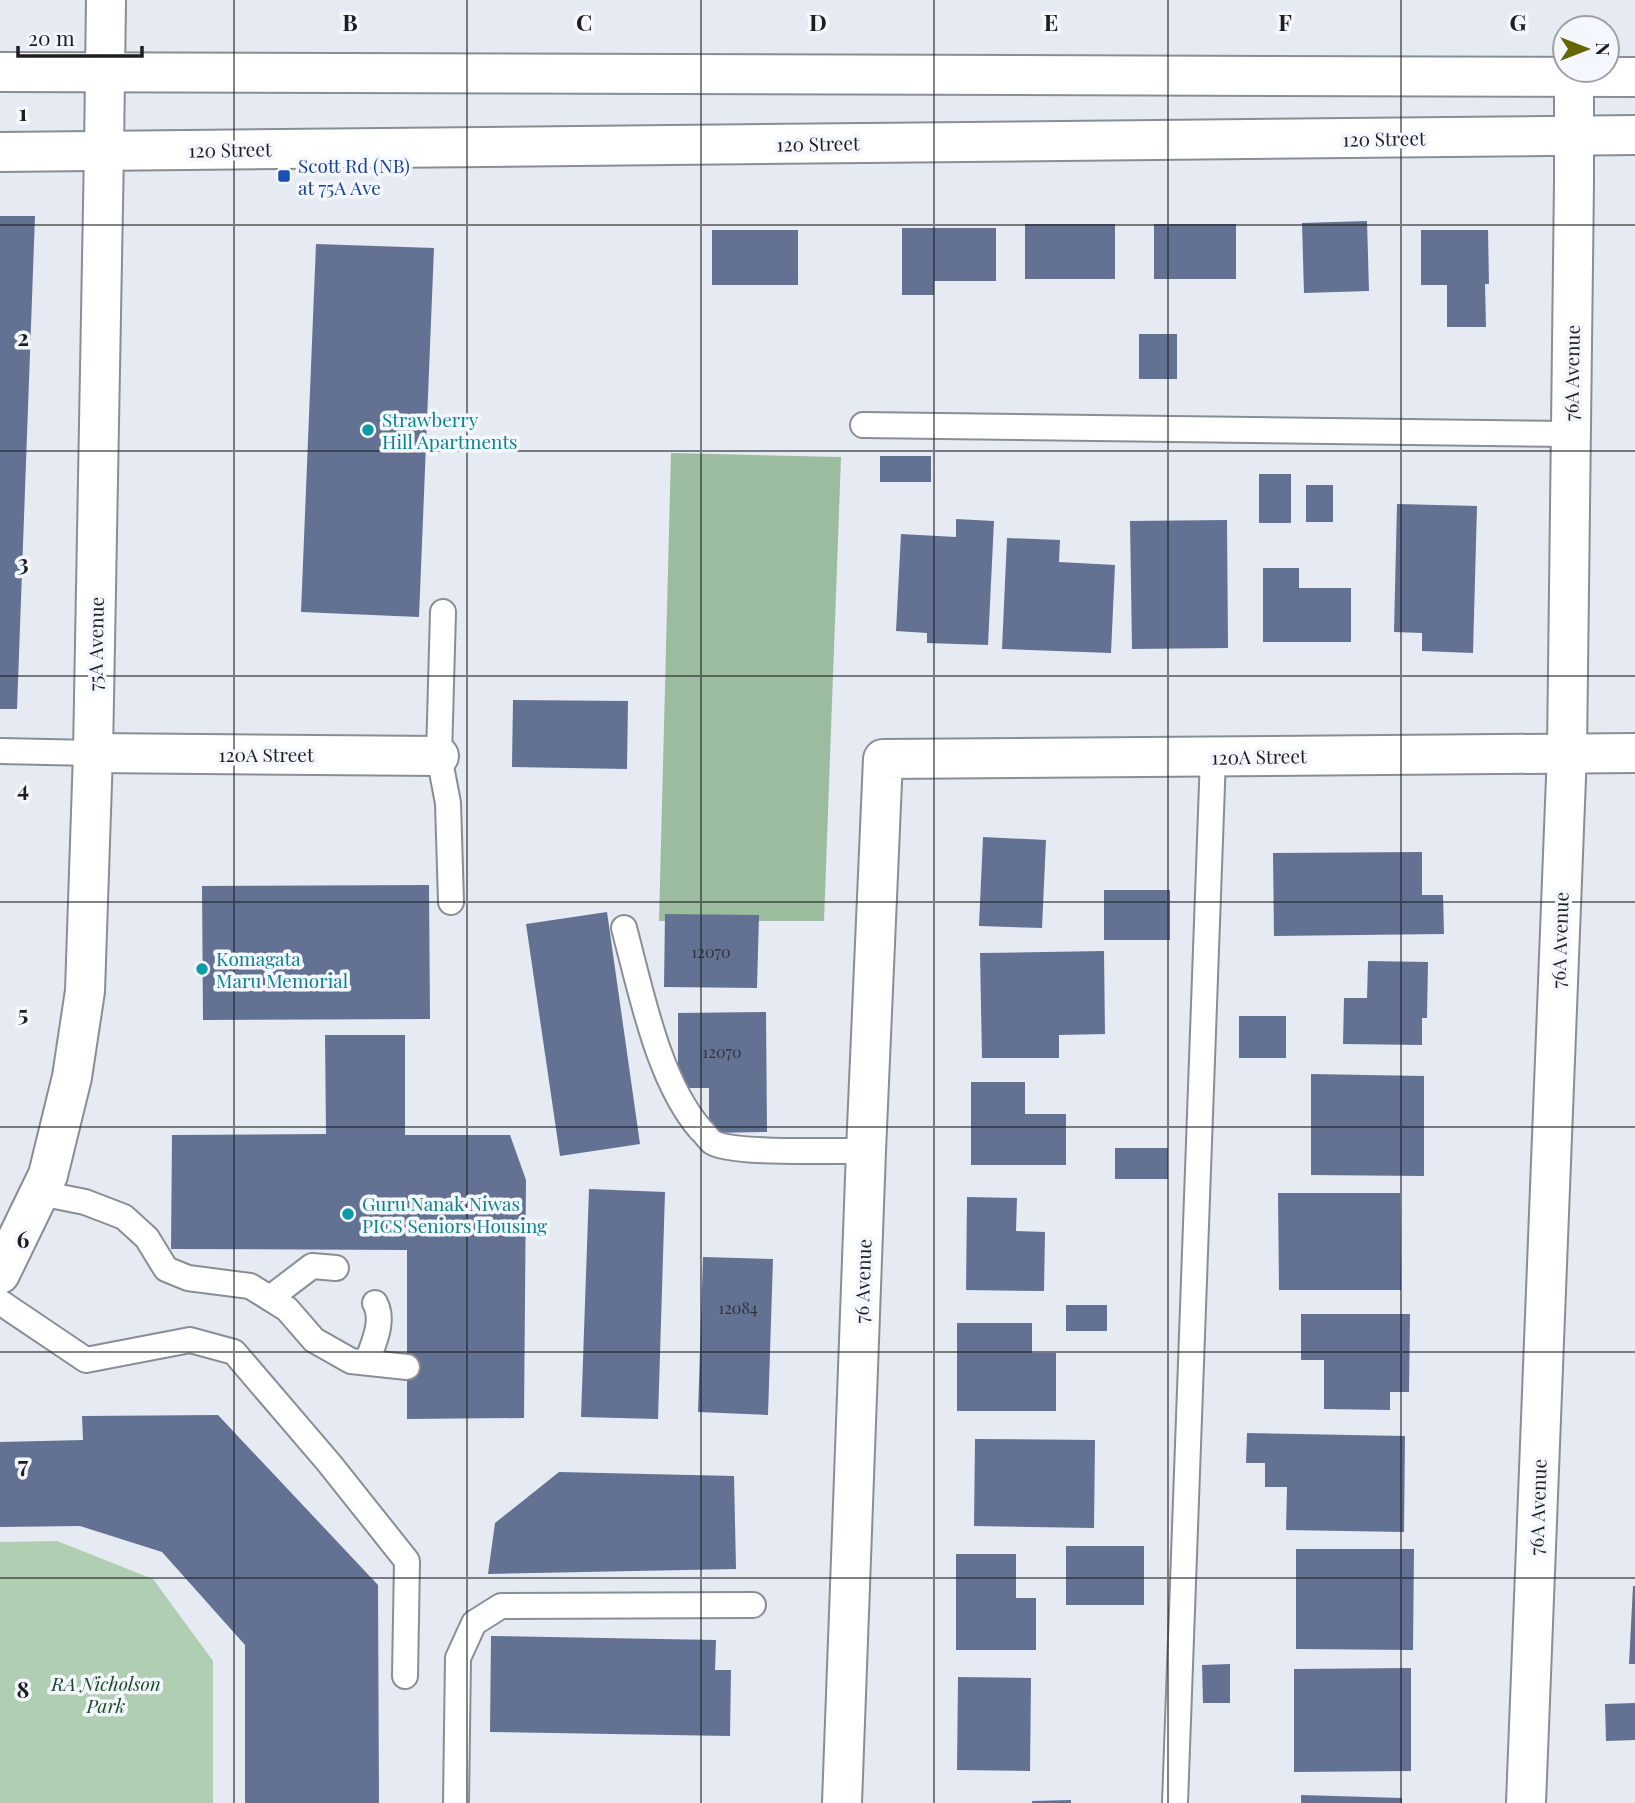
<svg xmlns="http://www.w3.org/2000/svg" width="1635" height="1803" font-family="'Playfair Display',serif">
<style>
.green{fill:#b0ceb2}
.forest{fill:#9cbc9f}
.building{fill:#637293}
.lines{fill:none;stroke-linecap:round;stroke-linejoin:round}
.service-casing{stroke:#898d94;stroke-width:28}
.minor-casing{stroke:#898d94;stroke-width:42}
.tertiary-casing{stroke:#898d94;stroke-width:42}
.secondary-casing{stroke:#898d94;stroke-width:42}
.service{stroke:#fff;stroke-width:24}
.minor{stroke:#fff;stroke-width:38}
.tertiary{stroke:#fff;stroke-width:38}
.secondary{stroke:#fff;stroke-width:38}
.grid{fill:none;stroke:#1c1e20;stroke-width:2;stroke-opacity:0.55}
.transit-dot{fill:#1a4fb4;stroke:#f4f7fe;stroke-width:2.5}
.culture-dot{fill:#0f9aa8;stroke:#f4f7fe;stroke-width:2.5}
.labels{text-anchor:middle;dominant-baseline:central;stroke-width:7;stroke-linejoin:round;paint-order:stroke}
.number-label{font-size:16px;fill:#2e333d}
.street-label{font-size:19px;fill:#1c1e20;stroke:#f4f7fe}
.transit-label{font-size:19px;fill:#164399;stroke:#f4f7fe;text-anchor:start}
.culture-label{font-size:19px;fill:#0d838f;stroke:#f4f7fe;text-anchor:start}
.park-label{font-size:19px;font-style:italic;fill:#1a4a22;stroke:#f4f7fe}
.grid-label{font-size:23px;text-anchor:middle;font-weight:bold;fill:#1c1e20;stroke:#f4f7fe;stroke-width:7;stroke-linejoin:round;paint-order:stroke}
</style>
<rect width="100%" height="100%" fill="#e6eaf2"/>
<path class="green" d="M57,1541L153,1579L213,1661V1803H0V1542Z"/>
<path class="forest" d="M671,453L841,457L824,921H659Z"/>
<g class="building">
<path d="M0,216H35L17,709H0Z"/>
<path d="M1367,221L1369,291L1304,293L1302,223Z"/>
<rect x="1025" y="224" width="90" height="55"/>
<rect x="1154" y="224" width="82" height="55"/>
<path d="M902,228H996V281H934V295H902Z"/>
<rect x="712" y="230" width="86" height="55"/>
<path d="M1421,230H1488L1489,284H1485L1486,327H1447V285H1421Z"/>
<path d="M316,244L434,248L419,617L301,612Z"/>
<rect x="1139" y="334" width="38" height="45"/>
<rect x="880" y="456" width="51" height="26"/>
<rect x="1259" y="474" width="32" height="49"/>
<rect x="1306" y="485" width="27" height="37"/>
<path d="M1397,504L1477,506L1473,653L1422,651V633L1394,632Z"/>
<path d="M956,519L994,521L988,645L927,643V633L896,631L901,534L956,537Z"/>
<path d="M1227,520L1228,648L1132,649L1130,521Z"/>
<path d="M1007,538L1060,540L1059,562L1115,565L1111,653L1002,649Z"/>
<path d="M1263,568H1299V588H1351V642H1263Z"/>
<path d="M513,700L628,701L627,769L512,767Z"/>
<path d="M983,837L1046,840L1042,928L979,926Z"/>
<path d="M1422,852V895H1443L1444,934L1274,936L1273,853Z"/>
<path d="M429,885L430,1019L203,1020L202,886Z"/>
<rect x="1104" y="890" width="66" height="50"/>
<path d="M607,912L640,1144L560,1156L526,924Z"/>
<path d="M665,914L759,915L757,988L664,987Z"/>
<path d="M1104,951L1105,1034L1059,1035V1058H982L980,953Z"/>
<path d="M1368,961L1428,962L1427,1018H1422V1045L1343,1044L1344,998H1367Z"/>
<path d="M766,1012L767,1132L709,1133V1088H678V1013Z"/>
<rect x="1239" y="1016" width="47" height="42"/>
<path d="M325,1035H405V1135H510L526,1180L524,1418L407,1419V1250L171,1249L172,1135L326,1134Z"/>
<path d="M1311,1074L1424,1076V1176L1311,1175Z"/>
<path d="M971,1082H1025V1114H1066V1165H971Z"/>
<rect x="1115" y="1148" width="53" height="31"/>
<path d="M589,1189L665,1192L658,1419L581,1417Z"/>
<path d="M1278,1193H1400L1401,1290H1279Z"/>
<path d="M967,1197L1017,1198L1016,1231L1045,1232L1044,1291L966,1290Z"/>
<path d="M703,1257L773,1259L768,1415L698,1412Z"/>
<rect x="1066" y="1305" width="41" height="26"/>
<path d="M1301,1314H1410L1409,1392H1390V1410L1324,1409V1360H1301Z"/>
<path d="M957,1323H1032V1353H1056V1411H957Z"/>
<path d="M218,1415L378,1585L379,1803H245V1645L162,1552L80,1526L0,1527V1442L83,1440L82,1416Z"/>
<path d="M1247,1433L1405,1436L1404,1532L1286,1530L1287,1487H1265V1463H1246Z"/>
<path d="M975,1439L1095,1440L1094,1528L974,1526Z"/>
<path d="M559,1472L734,1476L736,1569L488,1574L495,1523Z"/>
<rect x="1066" y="1546" width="78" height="59"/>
<path d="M1296,1549H1414L1413,1650L1296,1649Z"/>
<path d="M956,1554H1016V1598H1036V1650H956Z"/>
<path d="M1633,1586H1635V1664H1629Z"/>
<path d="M491,1636L716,1640L715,1670H731L730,1736L490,1732Z"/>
<path d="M1230,1664V1703H1203L1202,1665Z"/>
<path d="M1411,1668V1771L1294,1772V1669Z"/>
<path d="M958,1677L1031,1678L1030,1771L957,1770Z"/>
<path d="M1635,1703V1740L1606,1741L1605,1704Z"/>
<path d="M1301,1795L1402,1798V1803H1301Z"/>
<path d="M1071,1800V1803H1032V1801Z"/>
</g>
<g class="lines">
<g class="service-casing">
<g id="service">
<path d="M863,425L1570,434"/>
<path d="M443,612L439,756L448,803L451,902"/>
<path d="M0,751L93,753"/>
<path d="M624,928C641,991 658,1081 701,1130C705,1133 708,1139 712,1142C731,1155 837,1150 866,1151"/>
<path d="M40,1193L85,1202L124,1217L147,1238L166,1269L188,1278L250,1286L287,1309L314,1340L351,1361L407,1367"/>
<path d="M270,1298L312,1266L336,1268"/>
<path d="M0,1302L86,1360L190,1340L234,1352L329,1463L407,1561L405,1676"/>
<path d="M367,1362C373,1344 385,1321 375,1303"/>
<path d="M456,1803L458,1658L474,1623L501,1606L753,1605"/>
<path d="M1175,1803L1213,757"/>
</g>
</g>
<g class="minor-casing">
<g id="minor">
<path d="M104,150L106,0"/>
<path d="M93,753L439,756"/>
<path d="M842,1803L866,1151L883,759L1635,753"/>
<path d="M1526,1803L1567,752L1574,182V77"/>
</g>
</g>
<g class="tertiary-casing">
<path id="tertiary" d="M0,1274L48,1175L72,1077L85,991L93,753L104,150"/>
</g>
<g class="secondary-casing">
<g id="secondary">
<path d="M0,72L1635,77"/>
<path d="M0,152L1635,135"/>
</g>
</g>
<use href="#service" class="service"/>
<use href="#minor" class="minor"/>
<use href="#tertiary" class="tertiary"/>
<use href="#secondary" class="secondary"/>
</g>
<path class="grid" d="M234,0V1803M467,0V1803M701,0V1803M934,0V1803M1168,0V1803M1401,0V1803M0,225H1635M0,451H1635M0,676H1635M0,902H1635M0,1127H1635M0,1352H1635M0,1578H1635"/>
<rect class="transit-dot" x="277" y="169" width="14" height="14" rx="3.5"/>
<g class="culture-dot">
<circle cx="368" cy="430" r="7"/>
<circle cx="202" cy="969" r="7"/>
<circle cx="348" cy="1214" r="7"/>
</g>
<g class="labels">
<g class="number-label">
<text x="711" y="951">12070</text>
<text x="722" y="1051">12070</text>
<text x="738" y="1307">12084</text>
</g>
<g class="street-label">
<text transform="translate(1384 138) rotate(-1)">120 Street</text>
<text transform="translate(818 143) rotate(-1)">120 Street</text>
<text transform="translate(230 149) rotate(-1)">120 Street</text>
<text transform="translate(1571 373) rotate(-89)">76A Avenue</text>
<text transform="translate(95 644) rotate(-89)">75A Avenue</text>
<text x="266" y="754">120A Street</text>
<text transform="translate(1259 756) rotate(-1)">120A Street</text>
<text transform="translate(1559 940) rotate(-88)">76A Avenue</text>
<text transform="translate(862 1281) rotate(-88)">76 Avenue</text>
<text transform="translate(1537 1507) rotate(-88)">76A Avenue</text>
</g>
<g class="transit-label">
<text x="298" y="165">Scott Rd (NB)<tspan x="298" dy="22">at 75A Ave</tspan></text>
</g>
<g class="culture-label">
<text x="382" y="419">Strawberry<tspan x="382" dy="22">Hill Apartments</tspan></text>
<text x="216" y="958">Komagata<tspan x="216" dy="22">Maru Memorial</tspan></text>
<text x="362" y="1203">Guru Nanak Niwas<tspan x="362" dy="22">PICS Seniors Housing</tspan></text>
</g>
<g class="park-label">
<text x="106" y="1683">RA Nicholson<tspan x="106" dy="22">Park</tspan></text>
</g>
</g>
<g class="grid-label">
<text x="350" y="31">B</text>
<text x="584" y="31">C</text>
<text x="818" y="31">D</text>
<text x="1051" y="31">E</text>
<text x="1285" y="31">F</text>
<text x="1518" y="31">G</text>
<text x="23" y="121">1</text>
<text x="23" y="346">2</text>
<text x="23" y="571">3</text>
<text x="23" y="797">4</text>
<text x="23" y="1022">5</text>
<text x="23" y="1248">6</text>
<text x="23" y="1473">7</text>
<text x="23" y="1698">8</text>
</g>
<g transform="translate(1586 49) rotate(90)"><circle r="33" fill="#f4f7fe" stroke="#9ea0a5" stroke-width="2"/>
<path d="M0-5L12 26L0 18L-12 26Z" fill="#666703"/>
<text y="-10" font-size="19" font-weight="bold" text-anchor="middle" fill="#1c1e20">N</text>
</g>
<path d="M18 46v10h124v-10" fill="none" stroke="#1c1e20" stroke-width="3.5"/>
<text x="28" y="46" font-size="21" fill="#1c1e20" stroke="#f4f7fe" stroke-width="5" paint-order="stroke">20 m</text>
</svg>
